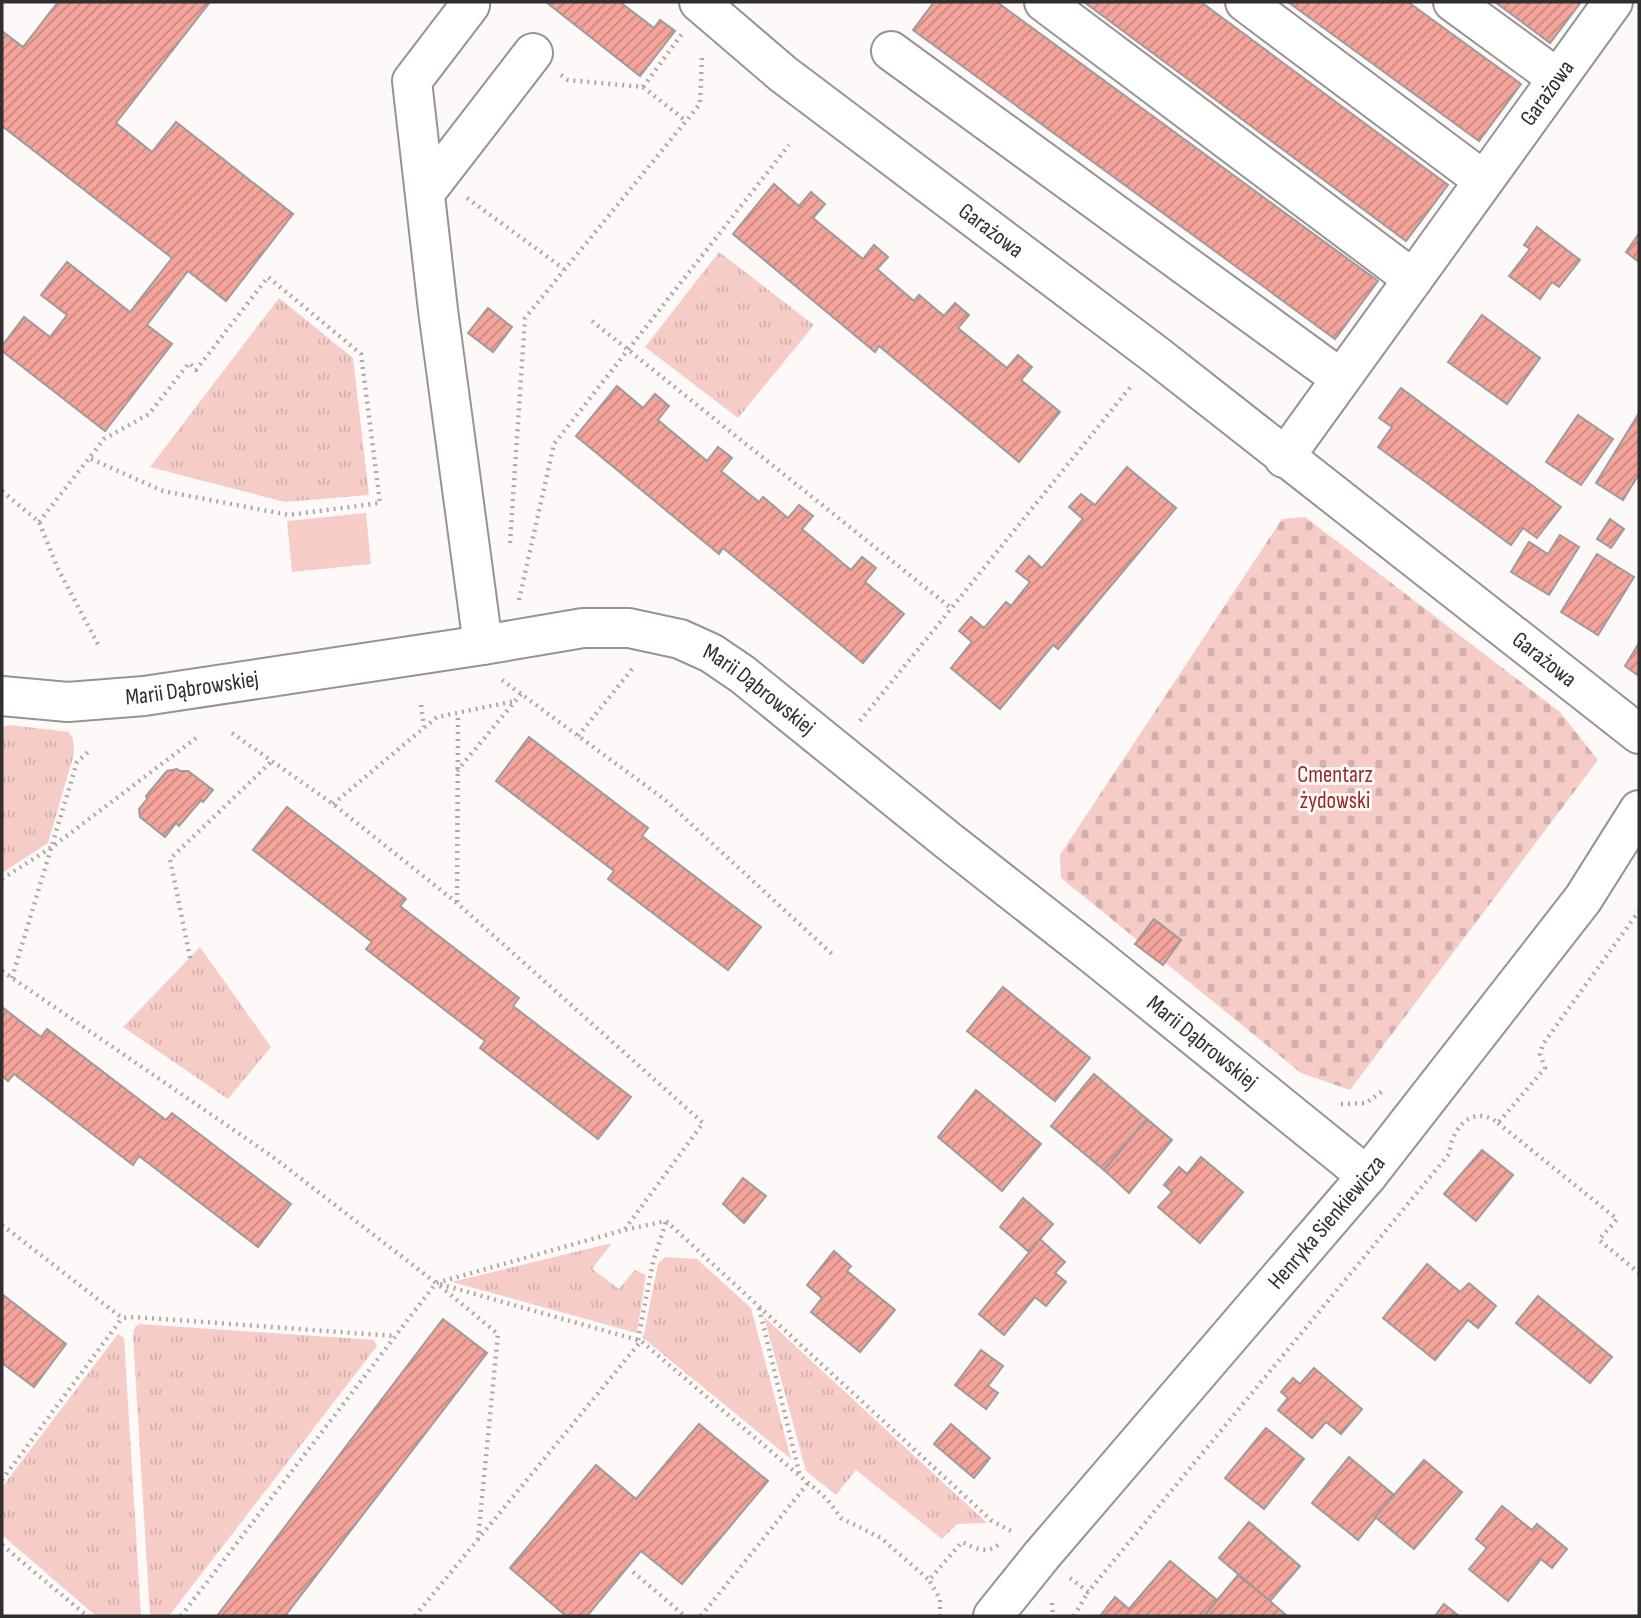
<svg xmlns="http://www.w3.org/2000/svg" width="1641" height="1618" font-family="'Sofia Sans Condensed',sans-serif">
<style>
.grass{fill:url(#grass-tufts)}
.cemetery{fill:url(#cemetery-stones)}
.garden{fill:#f6ccc7}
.building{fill:url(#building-hatch);stroke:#a09b9b;stroke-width:2}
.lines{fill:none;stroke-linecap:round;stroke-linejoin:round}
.minor-casing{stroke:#979392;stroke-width:42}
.path{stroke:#ada9a9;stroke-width:4.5;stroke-dasharray:2 5;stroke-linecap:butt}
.minor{stroke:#fff;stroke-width:38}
.labels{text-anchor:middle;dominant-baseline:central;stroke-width:6;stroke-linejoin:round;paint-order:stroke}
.street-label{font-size:23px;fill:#302e2e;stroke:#fef9f9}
.park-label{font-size:23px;fill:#9b2824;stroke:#fef9f9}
</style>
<defs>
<pattern id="grass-tufts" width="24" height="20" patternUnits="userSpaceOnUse" patternTransform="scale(1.75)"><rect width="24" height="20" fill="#f6ccc7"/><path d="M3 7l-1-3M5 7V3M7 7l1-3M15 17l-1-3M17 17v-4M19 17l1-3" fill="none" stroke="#d3b0ab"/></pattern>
<pattern id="cemetery-stones" width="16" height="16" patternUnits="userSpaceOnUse" patternTransform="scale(1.75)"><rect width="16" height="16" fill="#f6ccc7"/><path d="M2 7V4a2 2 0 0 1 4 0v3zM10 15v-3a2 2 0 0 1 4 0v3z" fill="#d3b0ab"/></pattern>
<pattern id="building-hatch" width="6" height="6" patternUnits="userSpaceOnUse" patternTransform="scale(1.75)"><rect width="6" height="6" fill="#f4a49a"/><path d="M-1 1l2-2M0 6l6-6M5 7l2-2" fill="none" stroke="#c6867e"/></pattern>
</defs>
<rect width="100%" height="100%" fill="#fef9f9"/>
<g class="grass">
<path d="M719,252L814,325L738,418L645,347Z"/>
<path d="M279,298L353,358L369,495L285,502L150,467Z"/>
<path d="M10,725L69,732L73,739L74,754L48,843L2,873V727Z"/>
<path d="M200,947L271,1047L228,1099L123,1027Z"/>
<path d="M612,1243L592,1269L619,1289L635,1270L646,1275L637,1333L452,1282Z"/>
<path d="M665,1257L697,1259L751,1308L791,1459L643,1338L658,1264Z"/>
<path d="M764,1317L987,1523L957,1524L942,1539L856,1470L836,1495L806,1471Z"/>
<path d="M139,1324L374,1340L377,1346L169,1616H150L133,1335L135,1327Z"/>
<path d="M118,1334L124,1338L141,1616H96L2,1535V1487Z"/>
</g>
<path class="cemetery" d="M1305,517L1560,712L1598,760L1350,1090L1301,1073L1061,878L1060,855L1282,519Z"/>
<path class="garden" d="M366,513L371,564L292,572L287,521Z"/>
<g class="building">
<path d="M58,2H210L116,123L152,152L176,122L293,214L226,301L188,271L147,325L172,344L105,431L2,351V346L24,317L50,337L67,315L41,295L67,262L130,312L172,258L2,126V31L23,47Z"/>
<path d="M546,2H620L654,28L660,20L675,31L640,76Z"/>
<path d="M934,2H997L1378,281L1335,339L913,30Z"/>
<path d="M1084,2H1201L1448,185L1406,241Z"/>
<path d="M1288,2H1408L1521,84L1479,141Z"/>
<path d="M1495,2H1581L1550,43Z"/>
<path d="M774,184L799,206L811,192L825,204L813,218L863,259L874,245L888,257L877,269L914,301L919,295L944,316L955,303L969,315L958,328L1007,368L1018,355L1032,367L1021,380L1060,412L1019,462L879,346L875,352L733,234Z"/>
<path d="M1537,227L1580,260L1559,287L1552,282L1540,299L1509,276L1530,249L1524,245Z"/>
<path d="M1638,235L1639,236V262L1626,252Z"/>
<path d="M488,308L512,327L493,352L468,333Z"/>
<path d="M1482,315L1540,358L1507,404L1448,362Z"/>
<path d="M617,386L643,408L655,394L669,406L658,420L707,461L718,447L732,458L721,471L759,502L763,497L788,518L799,505L813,516L802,529L851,570L862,557L876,568L865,582L904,614L863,663L723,548L719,554L576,436Z"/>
<path d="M1401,388L1561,507L1537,538L1523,528L1511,545L1378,447L1392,427L1379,418Z"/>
<path d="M1639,413V474L1623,500L1596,483Z"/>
<path d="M1578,415L1613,439L1581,485L1546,462Z"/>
<path d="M1127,467L1176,508L1058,649L1053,645L1000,709L951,668L972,642L959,631L971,617L984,628L1006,602L1011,606L1030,582L1016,571L1029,556L1042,568L1083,519L1069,507L1081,494L1095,505Z"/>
<path d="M1610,519L1624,529L1611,548L1597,539Z"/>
<path d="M1560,535L1579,547L1549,595L1511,572L1529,542L1548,554Z"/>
<path d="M1597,554L1634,577L1598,635L1561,612Z"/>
<path d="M1639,643V676L1625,666Z"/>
<path d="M529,737L648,828L642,836L761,927L728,970L608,879L614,871L496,781Z"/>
<path d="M177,769L180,771H188L213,790L203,802L201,800L179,826L176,823L165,837L140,817L139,809L147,799L146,796L167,771Z"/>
<path d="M287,807L406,899L400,906L519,998L513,1006L631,1097L598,1139L480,1048L485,1041L366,949L372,942L253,850Z"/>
<path d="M1154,919L1181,940L1163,965L1135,944Z"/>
<path d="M1003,987L1090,1058L1055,1101L967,1031Z"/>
<path d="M2,1007L41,1037L47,1029L166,1120L172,1113L291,1204L258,1247L139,1156L133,1165L14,1074L8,1081L2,1076Z"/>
<path d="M1094,1074L1147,1119L1104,1170L1051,1126Z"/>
<path d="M976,1090L1041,1144L1002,1191L938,1137Z"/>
<path d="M1147,1119L1172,1140L1129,1193L1104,1170Z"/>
<path d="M1482,1150L1513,1175L1476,1221L1444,1194Z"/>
<path d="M1201,1157L1243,1192L1200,1243L1158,1207L1172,1192L1164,1185L1179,1167L1187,1174Z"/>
<path d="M743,1178L766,1196L744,1223L723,1204Z"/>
<path d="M1023,1198L1053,1224L1029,1252L1000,1227Z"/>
<path d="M1040,1239L1065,1262L1055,1273L1066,1282L1046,1306L1035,1297L1004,1335L979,1314Z"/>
<path d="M834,1251L851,1266L847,1271L895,1310L860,1352L811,1312L822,1298L807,1285Z"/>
<path d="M1427,1264L1460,1292L1469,1283L1496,1306L1478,1328L1468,1320L1435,1360L1383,1318Z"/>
<path d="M2,1294L66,1344L34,1387L2,1363Z"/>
<path d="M1538,1296L1612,1357L1590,1383L1516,1323Z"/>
<path d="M443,1319L487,1353L285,1616H217Z"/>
<path d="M981,1350L1003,1366L988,1386L998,1393L986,1409L955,1385Z"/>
<path d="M1314,1368L1362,1409L1341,1434L1326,1422L1312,1438L1278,1410L1288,1398L1281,1392L1293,1378L1300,1384Z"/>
<path d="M699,1424L768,1481L682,1584L641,1551L587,1616H566L510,1568L596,1465L636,1499Z"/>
<path d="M951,1424L990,1458L974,1478L934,1444Z"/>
<path d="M1266,1428L1304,1459L1264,1509L1225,1478Z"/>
<path d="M1349,1457L1394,1495L1358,1540L1312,1503Z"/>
<path d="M1424,1460L1462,1492L1414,1549L1375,1517Z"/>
<path d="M1502,1506L1532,1530L1537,1524L1567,1549L1552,1568L1541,1559L1508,1601L1469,1569L1487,1548L1476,1539Z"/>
<path d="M1249,1522L1300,1566L1270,1601L1219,1558Z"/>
<path d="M1170,1561L1217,1600L1204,1616H1100L1115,1597L1129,1609Z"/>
<path d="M1238,1575L1270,1601L1287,1616H1204Z"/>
<path d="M1444,1604L1459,1616H1435Z"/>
</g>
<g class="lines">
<g class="minor-casing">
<g id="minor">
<path id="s1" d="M699,2L783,74L1156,355L1639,734"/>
<path d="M1044,2L1413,279"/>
<path d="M1245,2L1483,180"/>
<path d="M1453,2L1557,78"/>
<path d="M470,5L412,81L438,310L483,645"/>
<path d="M891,51L1340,378"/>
<path d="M425,193L533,53"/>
<path id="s2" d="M1284,458L1613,2"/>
<path id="s3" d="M2,696L68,702L144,696L483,645L583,628H629L680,639L711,653L742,674L946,839L1095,956L1367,1176"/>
<path id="s4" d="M993,1616L1042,1555L1367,1176L1583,899L1639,810"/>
</g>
</g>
<g class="path">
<path d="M561,75L568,80L643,87L686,121"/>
<path d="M643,87L682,34"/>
<path d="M467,198L564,269"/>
<path d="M592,321L951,608"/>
<path d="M2,491L39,522L58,569L100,648"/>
<path d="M39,522L104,439L149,414L189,363L196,370L268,277L361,354L380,503L289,515L163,491L89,458"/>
<path d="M510,543L525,318L700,104L702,55"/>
<path d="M519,600L554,444L789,145"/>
<path d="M502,680L664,799L832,954"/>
<path d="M421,705L424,727"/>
<path d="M860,721L1132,385"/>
<path d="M232,733L333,804L457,903L703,1123L625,1229"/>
<path d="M578,736L633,668"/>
<path d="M457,771L521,694"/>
<path d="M333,804L437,717L515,701"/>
<path d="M2,879L52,847L196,738"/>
<path d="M457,902L458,714"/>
<path d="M190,958L170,859L272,761"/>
<path d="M2,971L273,1157L436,1283L641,1341L827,1499L841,1518L881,1538L929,1580"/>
<path d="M12,978L77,762L88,752"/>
<path d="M1341,1104L1366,1103L1384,1090"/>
<path d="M1498,1123L1617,1219L1599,1240L1639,1273"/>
<path d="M2,1225L122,1318L135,1317L395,1336"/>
<path d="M440,1286L498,1334L478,1539"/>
<path d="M759,1308L800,1476"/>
<path d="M638,1340L653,1262L666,1222"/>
<path d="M2,1480L122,1318"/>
<path d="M2,1545L87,1616"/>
<path d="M633,1572L685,1616"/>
<path d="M1070,1578L1088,1592L1449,1154C1450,1149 1451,1143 1453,1138C1462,1117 1480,1109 1498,1123L1545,1068L1540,1054L1543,1044L1639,911"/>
<path d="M1052,1603L1053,1616"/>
<path d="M181,1616L436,1283L624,1230L666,1221L992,1521L1015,1533"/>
<path d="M415,1616L641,1341"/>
<path d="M701,1616L808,1483"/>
<path d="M940,1616V1599L929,1580L962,1542C975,1548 987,1555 999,1544"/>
<path d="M1074,1616L1088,1592"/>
</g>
<use href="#minor" class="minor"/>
</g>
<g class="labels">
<g class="street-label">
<text stroke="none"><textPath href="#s2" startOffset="450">Garażowa</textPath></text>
<text stroke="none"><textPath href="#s1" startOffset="371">Garażowa</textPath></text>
<text stroke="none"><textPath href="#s1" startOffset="1071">Garażowa</textPath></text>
<text stroke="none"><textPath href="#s3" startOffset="191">Marii Dąbrowskiej</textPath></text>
<text stroke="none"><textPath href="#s3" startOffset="779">Marii Dąbrowskiej</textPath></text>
<text stroke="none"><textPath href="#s3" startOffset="1346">Marii Dąbrowskiej</textPath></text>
<text stroke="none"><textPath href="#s4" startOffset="516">Henryka Sienkiewicza</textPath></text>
</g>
<g class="park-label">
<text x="1335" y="775">Cmentarz<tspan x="1335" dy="26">żydowski</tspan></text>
</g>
</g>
<rect width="1641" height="1618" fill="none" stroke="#302e2e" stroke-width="7"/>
</svg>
